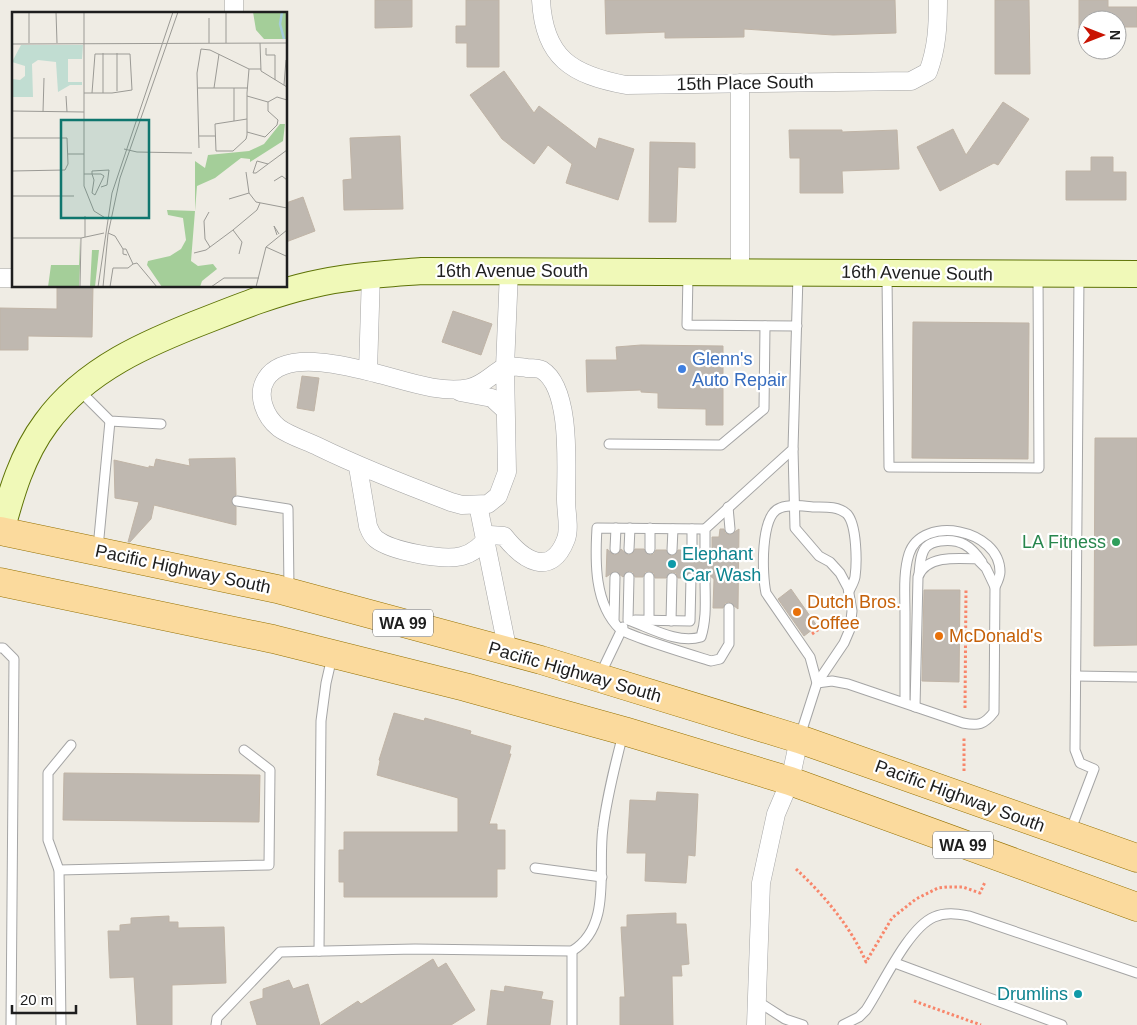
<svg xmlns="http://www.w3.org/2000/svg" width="1137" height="1025" font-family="Arial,sans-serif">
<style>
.building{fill:#bfb8b0;stroke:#c0b4a6}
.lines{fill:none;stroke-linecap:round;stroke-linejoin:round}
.lane-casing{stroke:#a5a5a5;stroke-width:11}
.street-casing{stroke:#a5a5a5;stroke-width:19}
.secondary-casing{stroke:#5e7306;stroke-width:28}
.primary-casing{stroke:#957102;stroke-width:29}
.path{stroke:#f8866b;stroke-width:3;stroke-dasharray:2.5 2.5;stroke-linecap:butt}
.lane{stroke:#fff;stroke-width:9}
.street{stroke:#fff;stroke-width:18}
.secondary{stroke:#f0f9b8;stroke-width:26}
.primary{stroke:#fbda9d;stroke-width:28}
.shop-dot{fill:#3f7fe0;stroke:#fff;stroke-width:2}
.leisure-dot{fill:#2e9e5b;stroke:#fff;stroke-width:2}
.culture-dot{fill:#0f9aa8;stroke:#fff;stroke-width:2}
.food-dot{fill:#e8710a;stroke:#fff;stroke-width:2}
.labels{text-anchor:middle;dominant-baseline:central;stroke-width:4.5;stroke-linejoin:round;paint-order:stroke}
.shield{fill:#fff;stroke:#626262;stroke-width:1}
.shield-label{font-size:16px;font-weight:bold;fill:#1e1e1e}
.street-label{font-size:18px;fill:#1e1e1e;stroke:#fff}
.shop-label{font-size:18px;fill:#366cbe;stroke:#fff;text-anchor:start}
.leisure-label{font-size:18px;fill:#27864d;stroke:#fff;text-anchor:end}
.culture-label{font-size:18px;fill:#0d838f;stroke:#fff;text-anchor:start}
.food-label{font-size:18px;fill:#c56008;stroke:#fff;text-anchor:start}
.inset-river{fill:none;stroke:#a4cbdc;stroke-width:2.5}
.inset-road{fill:none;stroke:#9b9a95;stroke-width:1}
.view{fill:#0f766e;fill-opacity:0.15;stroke:#0f766e;stroke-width:2.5}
.inset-edge{fill:none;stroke:#1e1e1e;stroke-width:2.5}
</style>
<rect width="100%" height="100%" fill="#efece4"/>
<g class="building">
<path d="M375,0H412V27L375,28Z"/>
<path d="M466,0H499V67H467V43H456V26H466Z"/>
<path d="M605,0H895L896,33L833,35L744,29V37L665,38V32L606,34Z"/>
<path d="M995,0H1029L1030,74H995Z"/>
<path d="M1079,0H1108V7H1137V27H1117V20H1087V28H1079Z"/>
<path d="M504,71L534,113L539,106L596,149L599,138L634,149L618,200L566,183L572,164L548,145L534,164L502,139L470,95Z"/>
<path d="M1003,102L1029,119L998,165L994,163L940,191L917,147L953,129L966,155Z"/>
<path d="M789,130H842V132L897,130L899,169L842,171L843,193H800V158H790Z"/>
<path d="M400,136L403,209L344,210L343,180L352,179L350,138Z"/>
<path d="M650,142L695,143V168L678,167L676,222H649Z"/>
<path d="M1091,157H1113V172H1126V200H1066V171H1091Z"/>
<path d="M303,197L315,231L286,242V203Z"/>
<path d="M57,286H93L92,337L28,336V350H0V308L57,309Z"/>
<path d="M453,311L492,324L481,355L442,342Z"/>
<path d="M913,322L1029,323L1028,459L912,458Z"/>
<path d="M641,345L723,346V425H706V409L658,408V393L641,392V390L587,392L586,360H617L616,347Z"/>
<path d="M302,376L319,378L314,411L297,408Z"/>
<path d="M1095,438H1137V645L1094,646Z"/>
<path d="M235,458L236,495L231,501L236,507V525L154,505L151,519L130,542H128L139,502L115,498L114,460L149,468V466L154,467L156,459L190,466L189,459Z"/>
<path d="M720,529H724L725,533L730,535L739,529L738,609L729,602L725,603L723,608H713L714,579L705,572L701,573L699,578L691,572L685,578H678L676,573L672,572L666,578H655L654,573L649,571L645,572L643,577H635L633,572L629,571L623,577L615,571L606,577L607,549L614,555L618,554L621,549L628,555L632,554L635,549H644L650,555L654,554L656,550H666L671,556L675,555L678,550H686L692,556L699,550L701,555L705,556L712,551V537H719Z"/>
<path d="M791,589L817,626L804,636L778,599Z"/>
<path d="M924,590H960L959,682L922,681Z"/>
<path d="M394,713L424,721L425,718L471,731L470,734L511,746L509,754H511L489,824H497V830H505V869H497V897H344V882H339V850H344V832H458V798L377,775L380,761L379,760Z"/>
<path d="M64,773L260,775L259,822L63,820Z"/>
<path d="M657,792L698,794L695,856L688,855L686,883L645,881L646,853H627L630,800L656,801Z"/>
<path d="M676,913V924H686L689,964L681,965L682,976H672L673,1025H620V997H625L621,927H627V915Z"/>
<path d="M169,916V922H178V928L224,927L226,983L172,985V1025H137L134,977L110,978L108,931H120V925L131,924V918Z"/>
<path d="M433,959L438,968L446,963L475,1010L451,1025H321L358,1001L361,1004Z"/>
<path d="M289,980L293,989L308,984L320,1025H257L250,1002L263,998V989Z"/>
<path d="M505,986L543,992L541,999L553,1001L550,1025H487L491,990L504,992Z"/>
</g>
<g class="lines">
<g class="lane-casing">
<g id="lane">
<path d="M688,275L687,325L797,326"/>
<path d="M887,276L889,467L1039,468L1038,276"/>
<path d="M79,390L110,421L161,424"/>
<path d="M609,444L721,445L764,409L765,326"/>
<path d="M793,449L795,528L819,556L830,562L840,573L848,588L852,611L850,629L844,643L817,683L800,736"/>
<path d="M237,501L288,509L289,589"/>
<path d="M728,507L730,529"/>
<path d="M705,529L597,528C595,561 594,604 620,629C628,636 695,656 711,661L720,659L729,644V608"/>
<path d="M98,548L110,421"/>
<path d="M615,549L616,528"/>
<path d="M629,549L630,528"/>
<path d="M650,549V528"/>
<path d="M672,550L673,529"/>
<path d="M692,550V529"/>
<path d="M705,550V529L793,449L798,275"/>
<path d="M919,574C920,565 920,554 926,547C930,543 934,542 940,541C960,538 971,546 982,562"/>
<path d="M629,577L628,620C651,628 677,644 701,637C707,618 705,599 705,578"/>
<path d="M849,591C851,587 854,582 855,577C857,563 857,525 847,514C838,506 825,507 814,507C804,506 790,504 780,508C760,515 762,575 766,593L810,657L817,683L832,681L848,684L963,723C978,726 984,725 994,712L995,587C997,583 1000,577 1000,572C1000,529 922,514 909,554C903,573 905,595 905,615C905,644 905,674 905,703"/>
<path d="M635,620L690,621L691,578"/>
<path d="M649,620V577"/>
<path d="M614,621L615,577"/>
<path d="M671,621L672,578"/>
<path d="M0,648H3L14,659L11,1025"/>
<path d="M600,675L623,627"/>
<path d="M1076,676L1137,677"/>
<path d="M915,707L918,577C926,555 958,558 977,559L986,568L995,587"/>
<path d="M1070,832L1094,769L1080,763L1075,750L1079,276"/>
<path d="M535,868L602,877"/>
<path d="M59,870L269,865L270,770L244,750"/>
<path d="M319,951L321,721L326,683L332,657"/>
<path d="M572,951V1025"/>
<path d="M895,963L1062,1025"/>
<path d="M757,1001L785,1019L803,1025"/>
<path d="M61,1025L59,870L48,840V773L71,745"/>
<path d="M216,1025L217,1018L280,952L415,949L572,951C613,926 597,868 603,828C607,796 615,765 623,734"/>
<path d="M843,1025L859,1017L866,1010C882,986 908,928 934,917C946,912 957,914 969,916L1137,973"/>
</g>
</g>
<g class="street-casing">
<g id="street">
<path d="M541,0C544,58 572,75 626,85L911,81L928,72C937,48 938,26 938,0"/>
<path d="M234,14V0"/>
<path d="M740,83V271"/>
<path d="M0,278H14"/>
<path d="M368,371L371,274"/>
<path d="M460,392L492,398L505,410"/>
<path d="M358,467L368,526C370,531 371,535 376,539C391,551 443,561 462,556C474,553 483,544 490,535L504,536C523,560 551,579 566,539C570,528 566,512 566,500C566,468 572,389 542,370C538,368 532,368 527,368C520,367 509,365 503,368C491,375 483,385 469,388C439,394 404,380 375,373C347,366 285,349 266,379C256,395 265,417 279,428C290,436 307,441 319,447C362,468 406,485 451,502L462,505L488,504L498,496L507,472L505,367L509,271"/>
<path d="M478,505L508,652"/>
<path d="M756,1025L761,883L776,814L790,781L799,739"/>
</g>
</g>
<g class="secondary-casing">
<path id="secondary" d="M1,531C11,494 22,455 46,423C85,369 149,342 209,319C242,306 275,293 310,285C347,276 385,274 422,271L1137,274"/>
</g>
<g class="primary-casing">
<g id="primary">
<path d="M0,531L277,589L541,660L799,739L1137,858"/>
<path d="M0,582L273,639L465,687L624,731L790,781L1137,907"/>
</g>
</g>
<g class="path">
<path d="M812,634L822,627"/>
<path d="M965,708L966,589"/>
<path d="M964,771V737"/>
<path d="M796,869C824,895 851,927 866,962L892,918L916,899L938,888L947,887H963L980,893L985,882"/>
<path d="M914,1001L981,1025"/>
</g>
<use href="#lane" class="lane"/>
<use href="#street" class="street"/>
<use href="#secondary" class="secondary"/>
<use href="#primary" class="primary"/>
</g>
<circle class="shop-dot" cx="682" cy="369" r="5"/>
<circle class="leisure-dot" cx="1116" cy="542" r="5"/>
<g class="culture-dot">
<circle cx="672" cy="564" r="5"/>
<circle cx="1078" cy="994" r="5"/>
</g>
<g class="food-dot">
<circle cx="797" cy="612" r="5"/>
<circle cx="939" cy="636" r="5"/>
</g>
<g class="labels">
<g class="shield">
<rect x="373" y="609.5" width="60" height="27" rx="4"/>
<rect x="933" y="831.5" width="60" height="27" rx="4"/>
</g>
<g class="shield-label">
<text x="403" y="623">WA 99</text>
<text x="963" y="845">WA 99</text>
</g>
<g class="street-label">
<text transform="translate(745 83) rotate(-1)">15th Place South</text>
<text x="512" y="271">16th Avenue South</text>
<text transform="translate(917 273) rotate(1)">16th Avenue South</text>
<text transform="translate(183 569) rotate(12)">Pacific Highway South</text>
<text transform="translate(575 672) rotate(16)">Pacific Highway South</text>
<text transform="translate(960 796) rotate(20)">Pacific Highway South</text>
</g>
<g class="shop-label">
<text x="692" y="359">Glenn's<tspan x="692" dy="21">Auto Repair</tspan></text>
</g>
<g class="leisure-label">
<text x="1106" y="542">LA Fitness</text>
</g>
<g class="culture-label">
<text x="682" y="554">Elephant<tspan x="682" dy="21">Car Wash</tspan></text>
<text x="1068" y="994" text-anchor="end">Drumlins</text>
</g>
<g class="food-label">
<text x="807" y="602">Dutch Bros.<tspan x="807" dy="21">Coffee</tspan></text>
<text x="949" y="636">McDonald's</text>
</g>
</g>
<g transform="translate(12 12)">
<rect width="275" height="275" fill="#efece4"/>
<path d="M241,0H275V27H252L244,18ZM268,112H273L271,129L238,150V147L229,146L203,166L185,174L179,249L186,254L201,252L205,257L190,269L188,275H150L135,253L136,249L158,244L169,237L174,228L171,206L156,203L155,198L183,199V149L193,156L196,143L237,139L252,132ZM67,228L68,254L67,275H36L39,253H67ZM80,238H87L83,275H78Z" fill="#a4ce99"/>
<path d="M9,33H71L70,47H56V70H70V73H58L46,80L44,50L26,48L20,52L21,85H0V67L8,68L13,64V54L0,50Z" fill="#c1ddd2"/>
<path class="inset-river" d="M270,0L268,12L272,27"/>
<path class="inset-road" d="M17,0V31M44,0L45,31M72,0V174L82,199L95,207M197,31V6M214,31V0M248,31L249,59L275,75M0,32L275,31M254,36V43H263V68M91,41V81M105,41V79M272,73L274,48M186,76H236M202,76L207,42M72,81H100L120,78L118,42H83L80,81M54,84L55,100M235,84L256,90L265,85L275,88M0,99L72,100M31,100L32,66M235,107L203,112L204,139H221L234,127L235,123V81L237,57M222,109V76M235,120L253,125L265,113L266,108L256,99V90M187,124H203M187,136L185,61L189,37L198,38L237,57H249M112,137L125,140L180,141M56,142H72M256,152L245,149L241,161H244L256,152L275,138M0,157V126H55L56,152L53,158L0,159M234,160L237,181L244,190L275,196M72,162H89L92,164L83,183L80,181L82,168L80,162V159L97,158L95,173L89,175M262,169L270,164L275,168M0,184H62M217,187L237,181M197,200L192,209L193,227L198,235M73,204V225M221,218L230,230L227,242M96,221L103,224L111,237M265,223L262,214L267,222M0,226H69L92,221M254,235L274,244M182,241L194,238L221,218L245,198L248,191M115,243L111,242V237H114L121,252L125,251L145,275M68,275L69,226M86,275L100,181L161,0M91,275L96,222L108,166L166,0M98,275L101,256H116L121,252M199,275L212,266H247M244,275L254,235L275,218"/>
<path class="view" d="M49,108H137V206H49Z"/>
<rect width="275" height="275" class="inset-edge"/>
</g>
<g transform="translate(1102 35) rotate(90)"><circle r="24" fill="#ffffff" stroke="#a5a5a5"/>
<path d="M0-4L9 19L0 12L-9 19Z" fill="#c91302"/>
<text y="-8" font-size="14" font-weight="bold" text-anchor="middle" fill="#1e1e1e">N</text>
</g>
<path d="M12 1005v8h64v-8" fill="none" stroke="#1e1e1e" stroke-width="2.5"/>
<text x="20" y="1005" font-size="15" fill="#1e1e1e" stroke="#ffffff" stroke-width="4" paint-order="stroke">20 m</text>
</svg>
